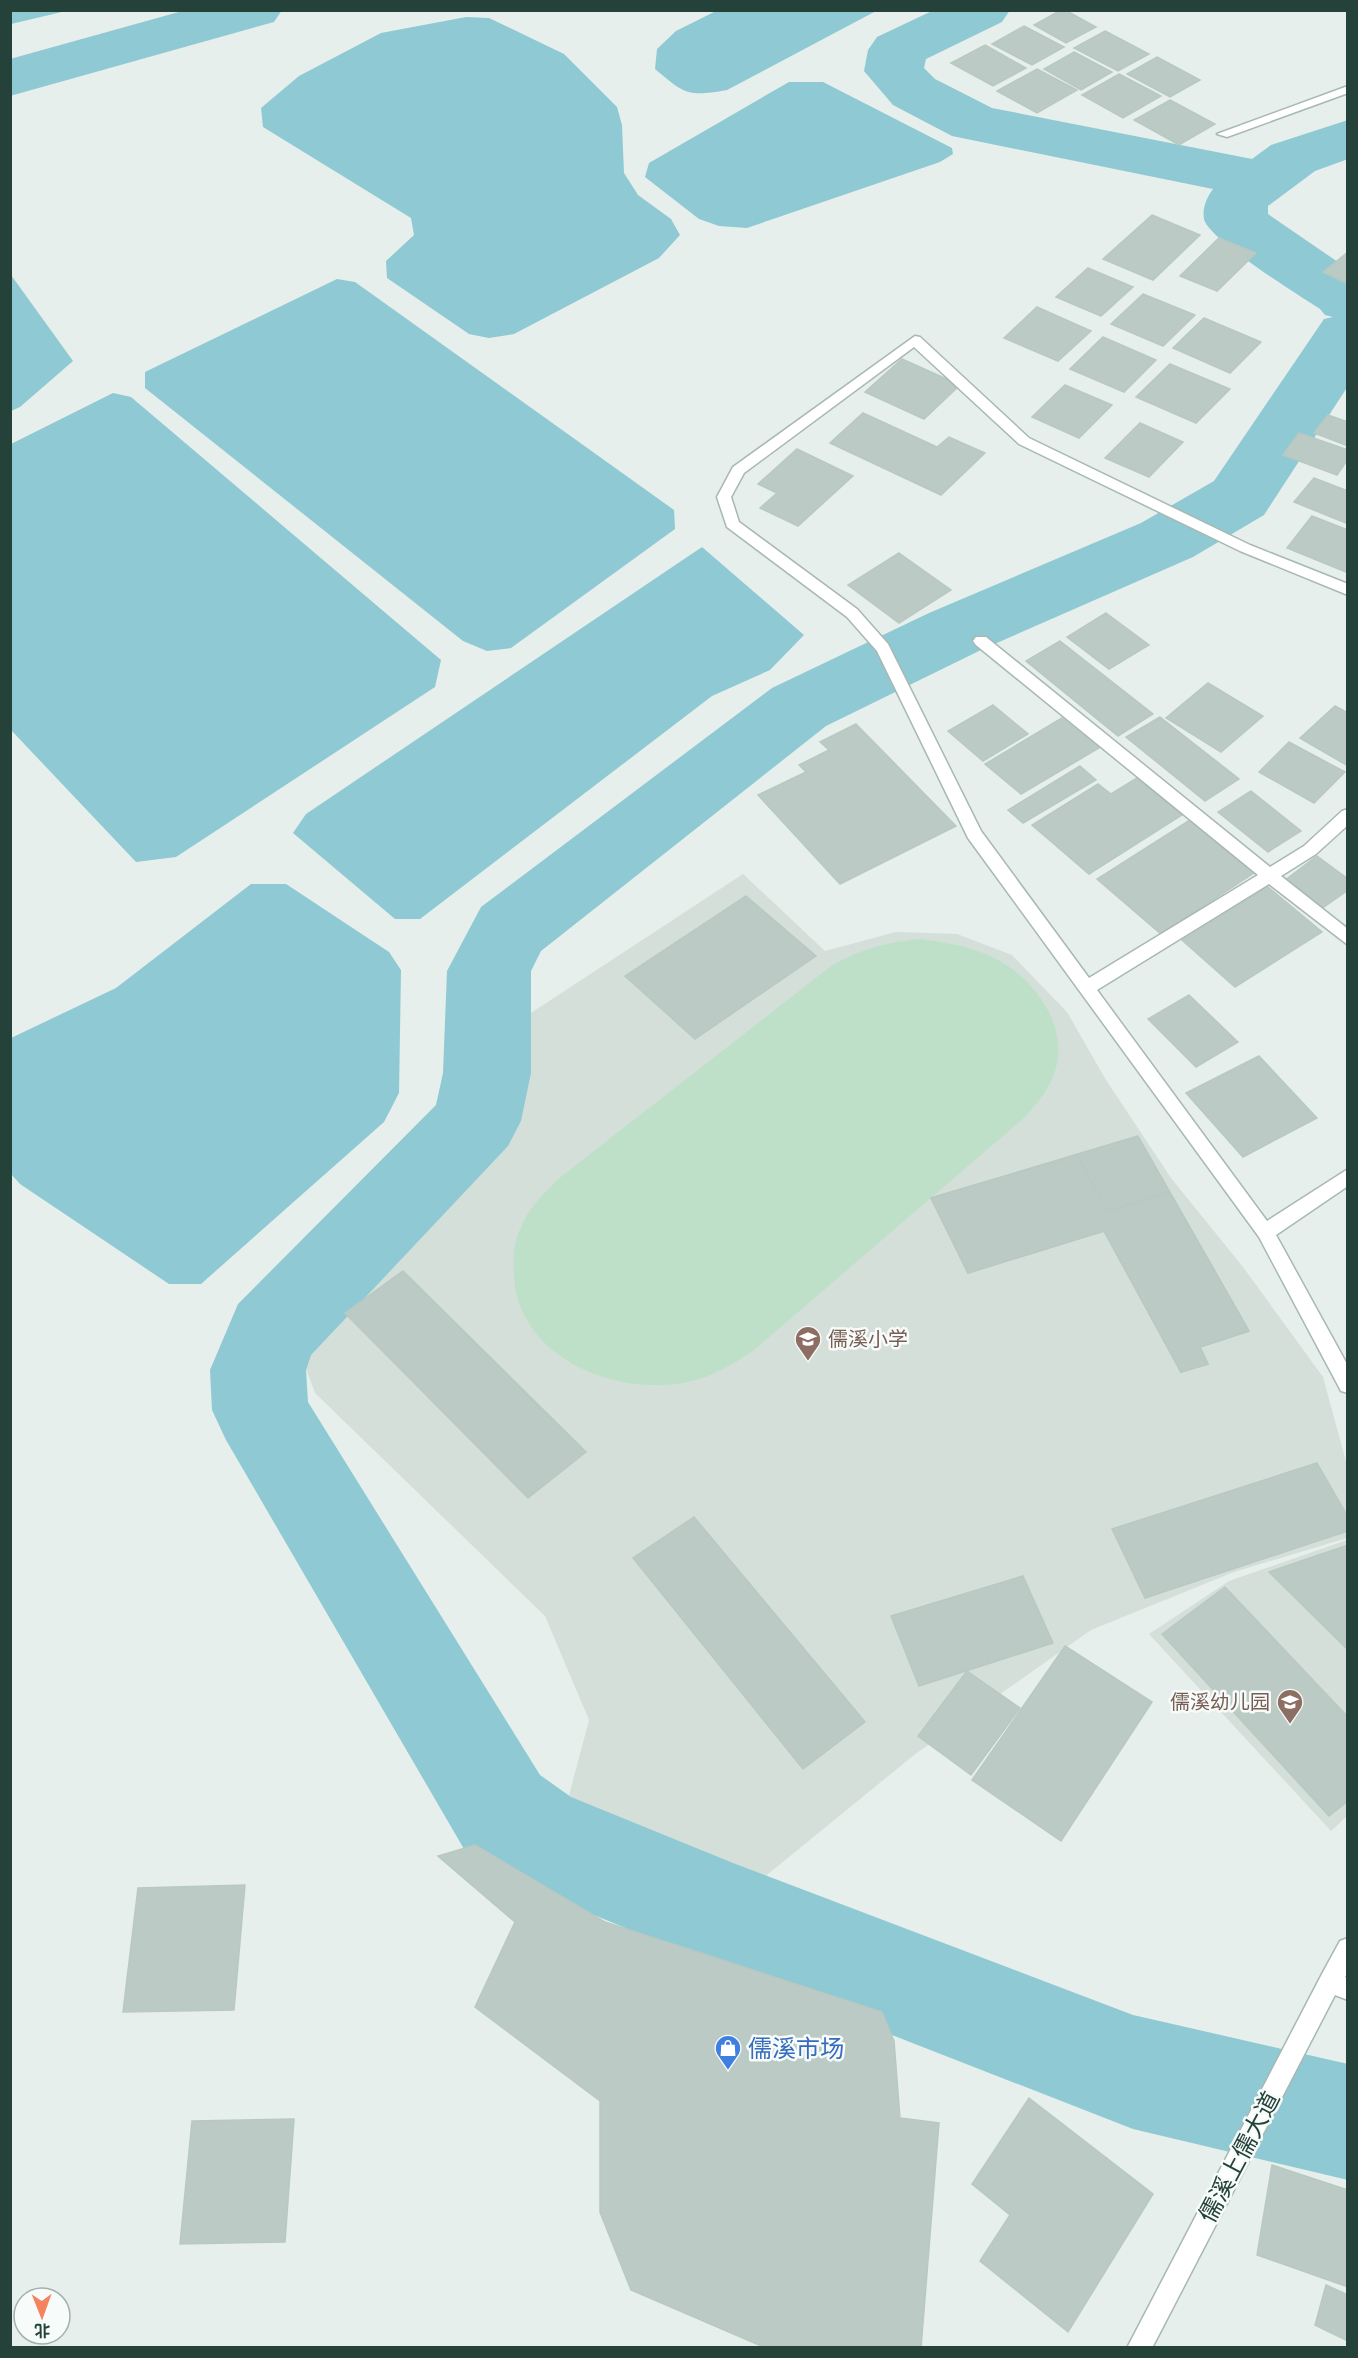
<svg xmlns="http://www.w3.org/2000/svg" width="1358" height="2358" font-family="'Space Grotesk','Noto Sans SC',sans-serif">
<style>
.built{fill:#d4dfda}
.green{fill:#bfe0c8}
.water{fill:#8ec9d4}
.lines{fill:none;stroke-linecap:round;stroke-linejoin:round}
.river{fill:#8ec9d4;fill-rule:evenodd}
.building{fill:#bbcac4;stroke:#b8c9c2;stroke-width:1.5}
.minor-casing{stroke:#a8b8b2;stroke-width:3}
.minor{fill:#fff;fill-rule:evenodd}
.labels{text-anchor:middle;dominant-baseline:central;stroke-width:5;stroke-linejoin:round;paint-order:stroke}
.education-label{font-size:20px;fill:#785e54;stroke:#f7fbf9;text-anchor:start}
.near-shop-label{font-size:24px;fill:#366cbe;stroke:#f7fbf9;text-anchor:start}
.near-street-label{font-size:24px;fill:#24423a;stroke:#f7fbf9}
</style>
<rect width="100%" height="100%" fill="#e6efeb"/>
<g class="built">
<path d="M743,874L825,951L896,932L957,934L1012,955L1067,1012L1106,1080L1171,1178L1243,1267L1323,1377L1347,1465V1538L1234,1572L1091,1630L914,1755L762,1879L695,1880L558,1837L589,1720L545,1616L315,1393L298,1347L327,1291L518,1097L508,1028Z"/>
<path d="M1347,1540V1816L1331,1831L1149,1634L1229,1581Z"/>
</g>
<path class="green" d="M921,939C942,942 963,945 983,953C1027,969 1071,1022 1055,1071C1049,1090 1038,1102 1025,1117L753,1351C733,1364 712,1377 688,1382C617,1397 520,1359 514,1278C513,1262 513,1244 520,1229C528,1209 543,1194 558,1179L831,966C861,949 886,942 921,939Z"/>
<g class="water">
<path d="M11,10H66V11L11,24Z"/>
<path d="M718,10H876V11L727,90C687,97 685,94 655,69L657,49L676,31Z"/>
<path d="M466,17L489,18L564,54L617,107L622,125L624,173L638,195L671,219L680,235L659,258L514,334L489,338L469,334L387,278L386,261L414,235L411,218L263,127L261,108L299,76L381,33Z"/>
<path d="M789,82H823L952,148L953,154L940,162L747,228L719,226L699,219L645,177L649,163Z"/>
<path d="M11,275L73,361L20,407L11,411Z"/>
<path d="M337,279L355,282L674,510L675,529L511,648L487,651L463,641L145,388V372Z"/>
<path d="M113,393L131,397L441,660L435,687L176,857L136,862L11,730V444Z"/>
<path d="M702,547L804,635L770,670L712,696L420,919H395L293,833L306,814Z"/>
<path d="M251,884H286L389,952L401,970L399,1093L384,1122L201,1284H169L20,1184L11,1174V1038L116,988Z"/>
</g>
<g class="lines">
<g class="river">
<path d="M186,10H282L274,22L10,96V59Z"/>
<path d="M934,10H1010L1002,22L926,59L924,68L935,79L992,108L1252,159L1271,145L1348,120V159L1315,171L1268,206V214L1348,269V386L1264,515L1193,557L983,649L826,726L541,951L531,971V1073L521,1121L508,1146L311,1355L306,1370L308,1402L540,1775L571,1797L733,1863L1133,2015L1348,2064V2180L1133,2129L733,1973L496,1874L464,1849L226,1440L212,1410L210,1370L238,1304L436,1105L443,1073L447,971L481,907L772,688L929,613L1141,523L1214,481L1324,319L1333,317L1325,315L1320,309C1300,296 1208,239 1204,219C1202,208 1207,197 1213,189L952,136L893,105L864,71L868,50L877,37Z"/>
</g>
</g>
<g class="building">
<path d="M1061,10H1065L1096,27L1066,43L1034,25Z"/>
<path d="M1024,26L1064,47L1032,65L992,44Z"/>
<path d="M1105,31L1149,54L1118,71L1074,48Z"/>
<path d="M985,45L1026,68L993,86L951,63Z"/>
<path d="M1074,52L1112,72L1081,90L1044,69Z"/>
<path d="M1157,57L1200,80L1170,97L1127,74Z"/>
<path d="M1037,69L1077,90L1037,113L997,91Z"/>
<path d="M1119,74L1161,96L1123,118L1082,95Z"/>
<path d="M1170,100L1215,124L1179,145L1134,120Z"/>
<path d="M1152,215L1200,235L1153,280L1103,259Z"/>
<path d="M1219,238L1256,253L1217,291L1180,276Z"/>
<path d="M1348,252V284L1323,272Z"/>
<path d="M1088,268L1133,287L1101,316L1056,297Z"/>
<path d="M1143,294L1195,315L1163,346L1111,324Z"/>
<path d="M1037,307L1091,331L1058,361L1004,338Z"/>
<path d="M1204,318L1261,342L1230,373L1173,348Z"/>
<path d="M1103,337L1156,360L1124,392L1070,369Z"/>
<path d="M902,359L960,385L924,419L865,392Z"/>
<path d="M1170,364L1230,389L1196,423L1136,397Z"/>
<path d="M1065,385L1112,405L1079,438L1032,417Z"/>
<path d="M863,413L937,447L949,437L985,453L941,495L830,443Z"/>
<path d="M1328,415L1348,422V446L1314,433Z"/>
<path d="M1140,423L1183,442L1149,477L1105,458Z"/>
<path d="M1299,433L1348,450V459L1337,475L1283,455Z"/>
<path d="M797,449L853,476L798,526L760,508L777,493L758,484Z"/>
<path d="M1314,478L1348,491V524L1294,502Z"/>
<path d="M1312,516L1348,530V573L1287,548Z"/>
<path d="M899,553L951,590L899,623L848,585Z"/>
<path d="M1106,613L1149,645L1109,669L1067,637Z"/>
<path d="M1060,641L1153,714L1118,736L1026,661Z"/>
<path d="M1208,683L1263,716L1221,752L1166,718Z"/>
<path d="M993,705L1028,734L983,761L948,731Z"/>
<path d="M1335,706L1348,713V766L1300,738Z"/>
<path d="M1160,717L1239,779L1205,801L1126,737Z"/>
<path d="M1062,718L1099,748L1021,794L985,764Z"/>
<path d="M856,724L956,826L840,884L758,795L806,772L799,765L829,750L820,742Z"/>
<path d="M1289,742L1345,772L1314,803L1259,772Z"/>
<path d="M1080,766L1096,780L1023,823L1008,810Z"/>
<path d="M1137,778L1182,815L1089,874L1032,825L1098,784L1111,794Z"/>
<path d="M1251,791L1301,831L1268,852L1218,812Z"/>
<path d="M1190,820L1254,873L1161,934L1097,879Z"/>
<path d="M1317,856L1348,879V890L1321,909L1284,881Z"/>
<path d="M1268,887L1322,932L1235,987L1182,940Z"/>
<path d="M746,896L816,956L695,1039L625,976Z"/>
<path d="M1189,995L1238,1042L1196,1067L1148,1019Z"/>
<path d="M1259,1056L1317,1118L1243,1157L1186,1093Z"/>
<path d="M1138,1136L1249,1331L1200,1347L1208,1364L1181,1372L1104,1231L968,1273L931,1198Z"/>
<path d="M1077,1155L1108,1211L1169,1192L1249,1331L1200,1347L1208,1364L1181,1372L1104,1231L968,1273L931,1198Z"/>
<path d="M403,1271L586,1452L528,1498L345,1313Z"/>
<path d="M1317,1463L1348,1517V1531L1145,1598L1112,1529Z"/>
<path d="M694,1517L865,1722L803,1769L633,1558Z"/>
<path d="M1348,1545V1650L1269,1572Z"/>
<path d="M1023,1576L1053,1643L919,1686L891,1616Z"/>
<path d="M1225,1587L1348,1717V1801L1329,1816L1162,1634Z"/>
<path d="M1065,1646L1152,1702L1061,1841L972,1780Z"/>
<path d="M967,1671L1020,1708L971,1775L918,1736Z"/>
<path d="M475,1845L605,1922L882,2012L894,2041L900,2118L939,2123L921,2348H766L631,2290L600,2212V2101L475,2007L515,1922L438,1856Z"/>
<path d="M245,1885L234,2010L123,2012L138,1888Z"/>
<path d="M1029,2098L1153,2194L1068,2332L980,2261L1010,2215L972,2184Z"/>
<path d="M294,2119L285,2242L180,2244L192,2121Z"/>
<path d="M1272,2165L1348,2190V2287L1257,2255Z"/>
<path d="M1326,2285L1348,2295V2341L1315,2325Z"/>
</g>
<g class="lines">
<g class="minor-casing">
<g id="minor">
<path d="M1348,86V93L1227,137L1217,134Z"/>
<path d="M915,336L920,337L1029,438L1250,545L1348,584V595L1240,551L1019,444L914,347L744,473L731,497L739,522L857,609L888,644L981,831L1089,978L1258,875L976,645L973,641L976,637H986L1270,867L1304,846L1342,811L1348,809V825L1316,854L1281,876L1348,929V945L1269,884L1097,990L1267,1221L1348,1169V1186L1276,1235L1348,1366V1393L1341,1391L1259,1237L968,838L877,651L847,617L727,527L717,497L733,467Z"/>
<path d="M1348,1938V1972L1345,1977L1348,1978V2000L1335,1995L1152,2348H1127L1322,1974L1340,1941Z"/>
</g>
</g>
<use href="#minor" class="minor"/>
</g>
<defs>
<g id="school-pin" transform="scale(1.35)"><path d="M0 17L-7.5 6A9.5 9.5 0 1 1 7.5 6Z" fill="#8d6e63" stroke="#f7fbf9"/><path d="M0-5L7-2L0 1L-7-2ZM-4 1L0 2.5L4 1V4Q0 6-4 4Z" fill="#fff"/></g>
<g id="shop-pin" transform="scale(1.35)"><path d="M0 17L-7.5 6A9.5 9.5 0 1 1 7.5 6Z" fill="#3f7fe0" stroke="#f7fbf9"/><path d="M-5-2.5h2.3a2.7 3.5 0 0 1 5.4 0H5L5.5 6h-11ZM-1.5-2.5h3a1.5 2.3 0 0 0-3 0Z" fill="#fff"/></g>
</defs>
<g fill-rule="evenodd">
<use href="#school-pin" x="808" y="1339"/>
<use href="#school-pin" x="1290" y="1702"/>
<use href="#shop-pin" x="728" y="2048"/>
</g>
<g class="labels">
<g class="education-label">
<text x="828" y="1339">儒溪小学</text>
<text x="1270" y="1702" text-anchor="end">儒溪幼儿园</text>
</g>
<g class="near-shop-label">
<text x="748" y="2048">儒溪市场</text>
</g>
<g class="near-street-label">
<text transform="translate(1239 2157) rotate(-62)">儒溪上儒大道</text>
</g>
</g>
<rect width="1358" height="2358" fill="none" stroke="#24423a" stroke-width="24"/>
<g transform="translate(42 2316) rotate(179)"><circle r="28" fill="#f7fbf9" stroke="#a3b1ad" stroke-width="1.5"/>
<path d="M0-4.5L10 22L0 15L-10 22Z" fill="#f4845f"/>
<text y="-9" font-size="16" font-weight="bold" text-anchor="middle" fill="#24423a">北</text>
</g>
</svg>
